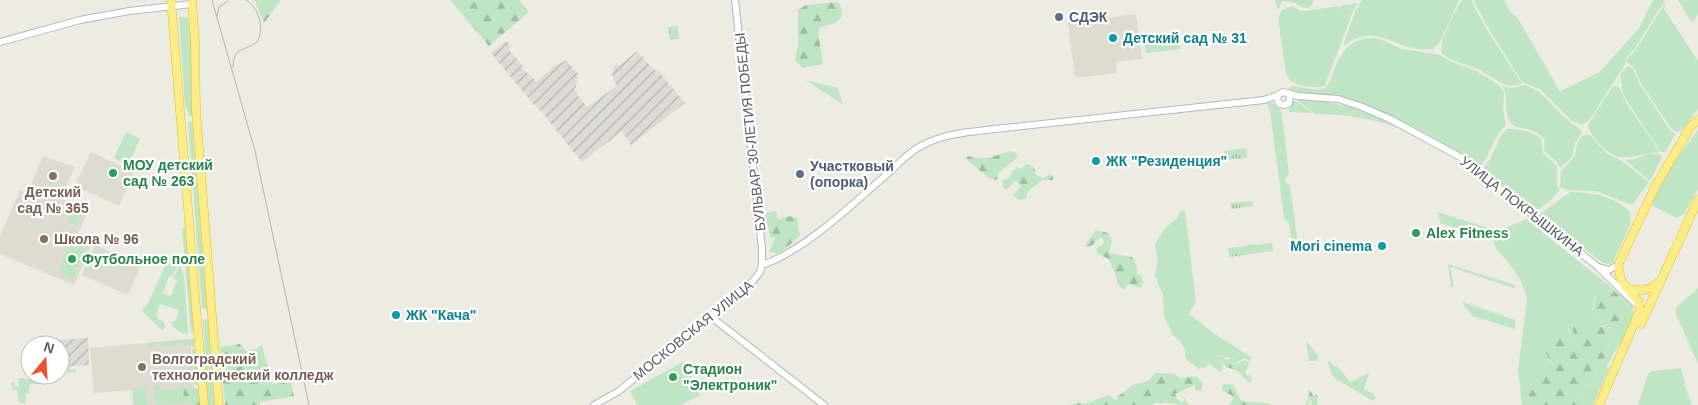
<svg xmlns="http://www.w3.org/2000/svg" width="1698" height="405" font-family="Arial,sans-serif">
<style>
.industrial{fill:url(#industrial-furrows)}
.education{fill:#dddcd1}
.grass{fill:#bfe5c4;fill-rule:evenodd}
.forest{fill:url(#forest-firs)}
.park{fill:url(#park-tufts)}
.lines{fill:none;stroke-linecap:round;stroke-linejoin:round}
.secondary-casing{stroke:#b6b8bf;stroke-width:8}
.highway-casing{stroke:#ecc104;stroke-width:9}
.secondary{stroke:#fff;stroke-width:6}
.highway{stroke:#fbed8c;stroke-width:8}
.tram{stroke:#b3b4b4;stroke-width:1}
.service-dot{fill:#5c6f8a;stroke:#fff;stroke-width:2}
.culture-dot{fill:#0f9aa8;stroke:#fff;stroke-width:2}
.leisure-dot{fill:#2e9e5b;stroke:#fff;stroke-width:2}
.education-dot{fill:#8d6e63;stroke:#fff;stroke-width:2}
.labels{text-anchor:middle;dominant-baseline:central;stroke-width:4.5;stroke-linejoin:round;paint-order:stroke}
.service-label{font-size:14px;font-weight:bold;fill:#4e5e75;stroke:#fff;text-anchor:start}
.culture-label{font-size:14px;font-weight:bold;fill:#0d838f;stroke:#fff;text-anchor:start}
.street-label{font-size:14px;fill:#5b5d63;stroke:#fff}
.leisure-label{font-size:14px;font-weight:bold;fill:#27864d;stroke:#fff;text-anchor:start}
.education-label{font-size:14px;font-weight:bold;fill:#785e54;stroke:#fff;text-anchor:start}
</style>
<defs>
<pattern id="industrial-furrows" width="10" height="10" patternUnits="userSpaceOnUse" patternTransform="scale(1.25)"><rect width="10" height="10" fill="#dcdbd5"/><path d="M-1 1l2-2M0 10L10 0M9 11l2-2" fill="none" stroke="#b5b5b0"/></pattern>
<pattern id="forest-firs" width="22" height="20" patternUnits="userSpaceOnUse" patternTransform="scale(1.25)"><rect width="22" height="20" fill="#bfe5c4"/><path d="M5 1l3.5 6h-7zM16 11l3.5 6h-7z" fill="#9ebda3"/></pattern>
<pattern id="park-tufts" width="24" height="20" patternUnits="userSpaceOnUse" patternTransform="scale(1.25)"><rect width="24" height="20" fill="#bfe5c4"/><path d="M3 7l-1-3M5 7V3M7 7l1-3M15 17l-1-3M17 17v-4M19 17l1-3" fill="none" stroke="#9ebda3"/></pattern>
</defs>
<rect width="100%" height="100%" fill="#edece3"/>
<g class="industrial">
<path d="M506,41L511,46L508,49L522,65L523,69L537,82L553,67L566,60L578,74L576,87L574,89L578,93L577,95L587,107L617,86L612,75L614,66L617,64L619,66L637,51L653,69L659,72L685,103L631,145L622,131L582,162L536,105H534L491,53Z"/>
<path d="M88,338L89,365L60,367V345H46V341Z"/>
</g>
<g class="education">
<path d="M1136,14L1142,59L1116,62L1117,73L1075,78L1068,23Z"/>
<path d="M91,152L134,172L119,206L75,186Z"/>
<path d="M43,156L75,167L63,194L31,185Z"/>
<path d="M20,190L91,206L78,233L93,242L74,285L0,254V236Z"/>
<path d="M95,245L141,265L128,295L82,275Z"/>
<path d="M190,339L195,405H133L132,390L94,393L90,348Z"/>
</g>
<g class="grass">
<path d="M1275,0H1314C1309,13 1303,7 1295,3C1292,2 1286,2 1282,1L1278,10Z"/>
<path d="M1362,0H1459L1440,42L1433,49C1396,54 1379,19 1343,46L1356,9L1357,8L1358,9L1359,4Z"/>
<path d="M1462,0H1471L1485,27L1522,84L1511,86L1501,83L1480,70L1452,60L1442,54C1438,42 1455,11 1462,0Z"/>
<path d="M1473,0H1504L1511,13L1517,17L1562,95L1560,91L1600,72L1639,28L1653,0H1665L1635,48L1627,57L1625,64L1591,118L1587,122L1582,125L1572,121L1540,89L1524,83L1521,80L1487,26Z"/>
<path d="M1667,0L1664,9L1698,61V109L1682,130L1677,132L1671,128L1640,82L1635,69L1627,62L1628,57L1635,51Z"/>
<path d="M1678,0H1698V13L1694,22L1690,20Z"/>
<path d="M1357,3L1351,16L1348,14L1351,17L1325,85C1318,90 1299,86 1291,81C1288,79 1288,77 1286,74L1278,18L1282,10L1292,6L1299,10L1305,11L1338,6L1343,10L1340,6Z"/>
<path d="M179,17L188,18L191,40L192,116H189L188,110L185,106Z"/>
<path d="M1179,38L1180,49L1146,53L1145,42Z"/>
<path d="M1377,38L1402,49L1440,55L1450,61L1476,71L1498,84L1504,93L1503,110L1506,125C1495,134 1490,154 1481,166L1461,153L1416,128L1359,102L1333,96L1296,94L1289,91L1292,86L1317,90L1325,88C1330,83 1332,77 1334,71C1343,48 1350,38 1377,38Z"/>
<path d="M1628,66L1633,69L1639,83L1669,129L1676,134L1665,152H1661L1627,101L1623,93L1620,74Z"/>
<path d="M1525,85C1545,92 1552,107 1568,120C1574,126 1577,125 1582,132L1575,143L1572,157L1560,168L1556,161L1544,151C1544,148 1545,142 1544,139C1541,133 1528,129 1523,128C1518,127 1515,127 1512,124C1502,113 1510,97 1502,86L1511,88Z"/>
<path d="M1613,86L1619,87L1626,103L1660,152C1633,153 1619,168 1598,142C1594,137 1589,132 1588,125Z"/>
<path d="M1315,99L1354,108L1400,128L1372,120L1343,115L1316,114L1297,100Z"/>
<path d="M1293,101H1296L1313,113L1289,112V105Z"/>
<path d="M1267,103C1275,102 1279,106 1282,114L1289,174L1285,179L1286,182L1290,186L1299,252L1293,253L1289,224L1284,218L1270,111Z"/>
<path d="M188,122H192L207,308L206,309L202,308Z"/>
<path d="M1507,129C1519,129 1531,131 1541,139L1543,153L1557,166V185L1560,190L1550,201L1536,211L1483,169L1490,159L1502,134Z"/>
<path d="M1698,130V189L1684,214L1677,218L1653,206V200L1675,161Z"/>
<path d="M126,132L140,139L128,165L114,158Z"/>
<path d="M1585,134L1590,135L1606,153L1622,161L1649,182L1638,197L1636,195L1638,197L1632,205L1596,191L1567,190L1560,187L1561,171C1564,167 1568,164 1572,159C1579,151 1573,142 1584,135L1585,136Z"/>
<path d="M1647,154H1660L1662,157L1650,181L1625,160L1635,159Z"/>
<path d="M1570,192C1590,192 1617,196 1630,213L1631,223L1613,262L1610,264L1603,263L1540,214Z"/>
<path d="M73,208L83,212L77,226L67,222Z"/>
<path d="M1185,210L1196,302L1189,314L1215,334L1251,357L1250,362L1245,358L1234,364V359L1218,355L1223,366L1221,372L1213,367L1209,363L1206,367L1199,369L1187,360L1185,356V349L1179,340L1173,336L1164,315L1163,295L1155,276L1158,259L1155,246L1156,242L1166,227L1176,219L1181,211Z"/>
<path d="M1438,212L1488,228L1483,237L1440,223Z"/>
<path d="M1526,219L1632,304C1639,325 1614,348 1607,367L1609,369L1593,405H1584L1583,389L1588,384L1593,385L1599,361L1603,362L1614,328L1601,326L1584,339L1572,323L1575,341L1573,348L1569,327L1554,352L1545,351L1552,367L1545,359L1543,384L1528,396L1530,405H1522L1518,370L1527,300C1524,279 1510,265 1497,249L1494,244L1492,234ZM1603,287L1607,290L1613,291L1628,301L1616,324L1594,317L1592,315L1594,297Z"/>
<path d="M182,228H186L194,331L191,333Z"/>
<path d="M71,240L87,246L73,279L58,273Z"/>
<path d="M169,258L173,259L177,268L172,276H169L163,293L171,296L177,281L173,277L178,270L180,264L184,276L188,334L182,333L173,327L172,322L176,320L179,310L160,304L156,315L159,320L163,321L166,327L162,330L142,311L144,306L146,307Z"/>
<path d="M1448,264L1515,285L1516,289L1451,267L1453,287H1451Z"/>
<path d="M1698,288V364L1676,314V308Z"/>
<path d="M1462,302L1515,320V329L1472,316Z"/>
<path d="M209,319L215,405H208L203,320Z"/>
<path d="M190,339H194L195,347L186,345L182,342L169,346L157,344L154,347L148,345V343Z"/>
<path d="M1306,341L1319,356L1316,361H1309Z"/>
<path d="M196,348L199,386L194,384L193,376L189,375V355H192V349Z"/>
<path d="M1327,359L1334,366L1339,368L1350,382L1369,373L1364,389L1373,394L1376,398L1373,401L1336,379L1332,375Z"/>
<path d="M683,362L700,395L681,405H637L630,391Z"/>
<path d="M60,364H69L70,370L75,369L76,372L60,373Z"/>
<path d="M1681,368L1685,382L1684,384L1692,405H1638L1648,374L1652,371Z"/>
<path d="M29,371L30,375H41L43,384H30L28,394H25L26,403H19L17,390H13L11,382H14L15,387L19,386L18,378H23L28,380Z"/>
<path d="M157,386L160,387L161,390L183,388L184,401H188L189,403L156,405L154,389V387Z"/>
<path d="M145,388L147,405H134L133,389Z"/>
</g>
<g class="forest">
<path d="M252,0H281L264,23L255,1Z"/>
<path d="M450,0H519L529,12L489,46Z"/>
<path d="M837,2L841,6L842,16L836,23L821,27L818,32L823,64L803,68L795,60L798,45V10L806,5Z"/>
<path d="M806,80L838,88L843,105Z"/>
<path d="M1010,151L1017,153V158L998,173L997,179L995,180L989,178L966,159L968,156C988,161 992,156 1010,151Z"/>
<path d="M1026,164L1032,166L1035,169V174L1043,178L1050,174L1054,177L1053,180H1043L1028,191L1026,199L1019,200L1013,195L1021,186L1016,181L1006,190L1002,186L1003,180L1008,179L1013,171L1017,167L1022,169Z"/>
<path d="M776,211L778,220L788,216L797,218L800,236L780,253L769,252L775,238L770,237L765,213Z"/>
<path d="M1096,230L1108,233L1112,241L1109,253L1132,257L1137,266V273L1141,276L1143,282L1141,288L1128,284L1125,289L1121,288L1117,282V279L1109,259L1098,254L1096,251L1098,246L1103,245L1104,241L1101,237L1091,246L1085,247L1087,242Z"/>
<path d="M1604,287L1607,290L1613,291L1628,301L1617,324L1593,317L1592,315L1597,290Z"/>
<path d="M1577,319H1582L1584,338L1591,326L1614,328L1603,362L1599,361L1593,385L1588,384L1583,389L1584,405H1530L1528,396L1538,381L1542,383L1540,375L1544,358L1552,365L1545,351L1549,346L1553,351L1551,341L1558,335L1560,338V332L1568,327L1573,346L1575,341L1572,323Z"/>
<path d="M240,344L246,351L256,349L262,345L272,384L291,382L294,396L260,402V405H225L220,347Z"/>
<path d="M1219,355L1228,360L1231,358L1234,360L1233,365L1246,360L1249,363L1245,374L1251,376L1252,380L1249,383C1246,380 1243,376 1240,373C1230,365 1224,372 1219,355Z"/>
<path d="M1155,373L1174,374L1181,378L1196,376L1203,383L1201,391L1195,390V385L1175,394L1178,400L1182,403L1185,398L1188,405C1176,405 1166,402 1154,403L1153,405H1069L1079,403L1085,404L1109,395L1116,401L1117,397L1133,385L1148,381Z"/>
<path d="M1223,384L1233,385L1241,400C1251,404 1261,401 1271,405H1230L1234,397L1222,390Z"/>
<path d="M183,388H194L200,390L201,405H193L192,403H189L188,401H184Z"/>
<path d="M1308,390L1311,392L1314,397L1316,394L1318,396L1317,405H1311L1312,402L1311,400L1308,405H1305L1309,397Z"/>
</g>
<g class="park">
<path d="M678,26L679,39L670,40L668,27Z"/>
<path d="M1246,148L1247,158L1225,160L1224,151Z"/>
<path d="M1252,201L1253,206L1231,209L1230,203Z"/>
<path d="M1272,243L1273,251L1229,257L1228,248Z"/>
</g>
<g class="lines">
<g class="secondary-casing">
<g id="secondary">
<path d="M0,42L80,20L129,11L192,4"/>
<path d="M1288,93L1290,97L1289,103L1285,105L1279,104L1277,98L1279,94L1283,92L1298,96L1338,99L1360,106L1390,119L1462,158L1598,267L1635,303"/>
<path d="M762,265C804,251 853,204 886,175C897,166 908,152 921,146C944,133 970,132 995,129L1264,100L1278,95"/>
<path d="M1599,267L1609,270L1618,265"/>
<path d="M710,316L824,405"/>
<path d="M594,405L619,391L753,281L760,272L762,265V248L735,0"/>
</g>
</g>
<g class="highway-casing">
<g id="highway">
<path d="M171,0L204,405"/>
<path d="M192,0L195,43L196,110L219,405"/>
<path d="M1627,288C1639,292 1648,291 1658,283"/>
<path d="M1641,324L1698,200"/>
<path d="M1599,405L1640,310L1638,301L1621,280L1618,265L1656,185L1691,126L1698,120"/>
</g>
</g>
<use href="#secondary" class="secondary"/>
<use href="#highway" class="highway"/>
<g class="tram">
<path d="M212,0L255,151L309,405"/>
<path d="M217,16L219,7L228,1"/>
<path d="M233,67C233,47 245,51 257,42C265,29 259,7 246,0"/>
</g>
</g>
<g class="service-dot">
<circle cx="1059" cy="17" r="5"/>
<circle cx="800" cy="174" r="5"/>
</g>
<g class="culture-dot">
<circle cx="1113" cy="38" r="5"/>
<circle cx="1096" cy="161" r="5"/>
<circle cx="1382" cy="246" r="5"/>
<circle cx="396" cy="315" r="5"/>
</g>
<g class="leisure-dot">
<circle cx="113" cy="173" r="5"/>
<circle cx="1416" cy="233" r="5"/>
<circle cx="72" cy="259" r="5"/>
<circle cx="673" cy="377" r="5"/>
</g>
<g class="education-dot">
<circle cx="53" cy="176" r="5"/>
<circle cx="44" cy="239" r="5"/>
<circle cx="142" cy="367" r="5"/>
</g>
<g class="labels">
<g class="service-label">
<text x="1069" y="17">СДЭК</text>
<text x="810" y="166">Участковый<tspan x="810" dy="16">(опорка)</tspan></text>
</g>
<g class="culture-label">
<text x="1123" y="38">Детский сад № 31</text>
<text x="1106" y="161">ЖК "Резиденция"</text>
<text x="1372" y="246" text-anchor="end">Mori cinema</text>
<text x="406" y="315">ЖК "Кача"</text>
</g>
<g class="street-label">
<text transform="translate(750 132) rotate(-96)">БУЛЬВАР 30-ЛЕТИЯ ПОБЕДЫ</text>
<text transform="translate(1522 206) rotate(38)">УЛИЦА ПОКРЫШКИНА</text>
<text transform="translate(693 330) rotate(-39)">МОСКОВСКАЯ УЛИЦА</text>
</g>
<g class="leisure-label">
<text x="123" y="165">МОУ детский<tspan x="123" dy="16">сад № 263</tspan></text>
<text x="1426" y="233">Alex Fitness</text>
<text x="82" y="259">Футбольное поле</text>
<text x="683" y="369">Стадион<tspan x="683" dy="16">"Электроник"</tspan></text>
</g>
<g class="education-label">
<text x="53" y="192" text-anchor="middle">Детский<tspan x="53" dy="16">сад № 365</tspan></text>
<text x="54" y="239">Школа № 96</text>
<text x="152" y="359">Волгоградский<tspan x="152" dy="16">технологический колледж</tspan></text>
</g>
</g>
<g transform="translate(45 360) rotate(18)"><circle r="24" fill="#ffffff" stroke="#bdbec1"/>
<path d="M0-4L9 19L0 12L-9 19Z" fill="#e65530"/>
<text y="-8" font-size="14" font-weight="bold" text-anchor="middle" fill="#5b5d63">N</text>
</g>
</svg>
